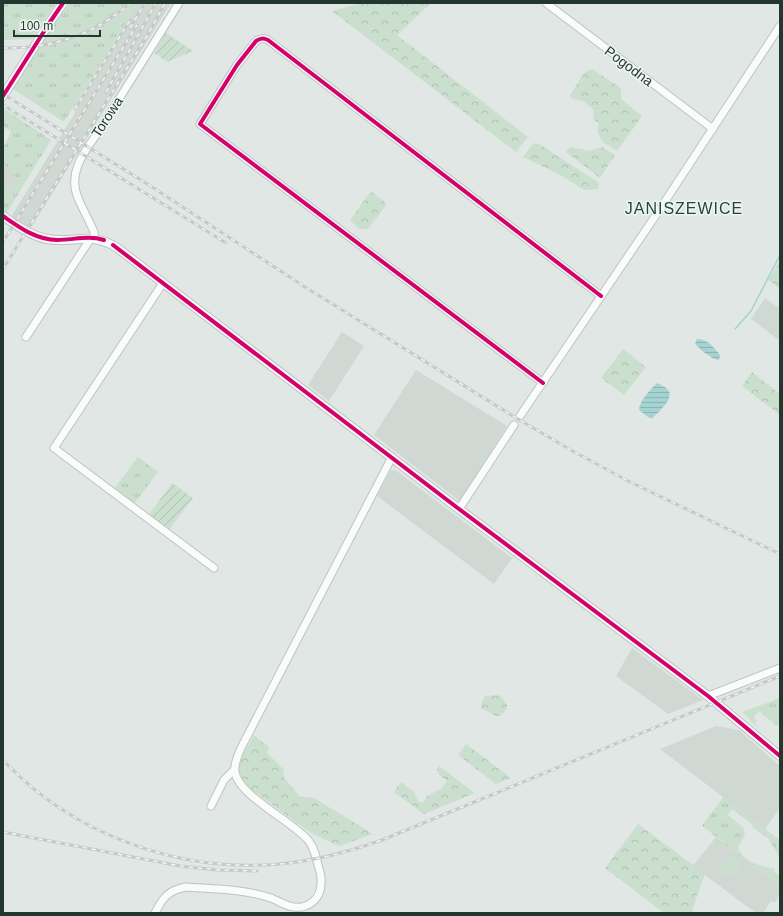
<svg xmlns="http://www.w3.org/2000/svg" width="783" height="916" font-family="Helvetica,sans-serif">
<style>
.built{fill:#d0d8d3}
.grass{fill:url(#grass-tufts)}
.forest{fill:url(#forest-crowns)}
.park{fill:#cbdfcf}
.garden{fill:url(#garden-furrows)}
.water{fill:url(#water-rules)}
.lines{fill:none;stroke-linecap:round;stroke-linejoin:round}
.stream{stroke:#a5d2d2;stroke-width:1.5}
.minor-casing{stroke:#bec4c1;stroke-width:9}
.tertiary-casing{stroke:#bec4c1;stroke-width:10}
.minor{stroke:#fafbfb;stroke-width:7}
.tertiary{stroke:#fafbfb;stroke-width:8}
.rail-casing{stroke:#c6c9c8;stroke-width:3}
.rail{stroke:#eff6f2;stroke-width:1.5;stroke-dasharray:4.5;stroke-linecap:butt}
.cycleway-casing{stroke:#eff6f2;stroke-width:6}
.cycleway{stroke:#d6006c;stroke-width:4}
.labels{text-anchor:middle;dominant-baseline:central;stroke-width:3;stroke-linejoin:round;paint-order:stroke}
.street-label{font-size:14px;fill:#22382f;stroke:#eff6f2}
.quarter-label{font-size:16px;letter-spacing:1px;fill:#1f4839;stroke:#eff6f2}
</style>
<defs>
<pattern id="grass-tufts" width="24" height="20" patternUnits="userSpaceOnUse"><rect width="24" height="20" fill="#cbdfcf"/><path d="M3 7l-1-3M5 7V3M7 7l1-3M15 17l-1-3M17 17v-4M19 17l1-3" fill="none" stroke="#aec0b2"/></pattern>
<pattern id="forest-crowns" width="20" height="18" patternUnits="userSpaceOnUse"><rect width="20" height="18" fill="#cbdfcf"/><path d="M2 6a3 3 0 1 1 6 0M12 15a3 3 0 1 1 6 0" fill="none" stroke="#aec0b2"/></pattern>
<pattern id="garden-furrows" width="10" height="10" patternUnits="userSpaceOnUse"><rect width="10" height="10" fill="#cbdfcf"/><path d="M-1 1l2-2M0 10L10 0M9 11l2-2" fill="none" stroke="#aec0b2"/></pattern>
<pattern id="water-rules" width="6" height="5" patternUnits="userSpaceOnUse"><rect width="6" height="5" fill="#a5d2d2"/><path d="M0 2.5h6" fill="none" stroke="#8eb5b5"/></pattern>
</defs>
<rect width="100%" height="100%" fill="#e1e7e4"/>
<g class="built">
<path d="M127,3H133L114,19L96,30L68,42L38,49L41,43L66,37L93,26L111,15Z"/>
<path d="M138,3H171L30,229L11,217L76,111L73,109Z"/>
<path d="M3,162L18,180L3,195Z"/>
<path d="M765,298L780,309V341L751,319Z"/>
<path d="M342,332L364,346L329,401L308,385Z"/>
<path d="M416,370L507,426L460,501L374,435Z"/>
<path d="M394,469L512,558L494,584L377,496L391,470L393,471Z"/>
<path d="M632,648L703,700L668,714L616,676Z"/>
<path d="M716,726L739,730L780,766V808L765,829L660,749Z"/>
<path d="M716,837L780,886V893L775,903L771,901L763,913H756L693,866Z"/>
</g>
<g class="grass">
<path d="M3,3H56L32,39L3,40Z"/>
<path d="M70,3H127C102,25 73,38 41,43L55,22Z"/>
<path d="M133,3H138L64,122L13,89L38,49C74,42 106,29 133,3Z"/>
<path d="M3,108L51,140L6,214L3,212V195L18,180L3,162V148L11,132L3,126Z"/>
<path d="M138,457L158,472L133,505L113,490Z"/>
<path d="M780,698V722L777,726L759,711L753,718L757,721L755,723L757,725L756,726L742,712Z"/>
<path d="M723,797L780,840V858L768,838L752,827L753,825L732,809L728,815L743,827L745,835L738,847C742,862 761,866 775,869L774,872L780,876V886L702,826Z"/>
</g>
<g class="forest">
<path d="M361,3H431L397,35L528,137L516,152L332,11Z"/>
<path d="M592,69L621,88V99L642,116L617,151L603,142L597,131L599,123L594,120L593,114L594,110L583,101L572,99L570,95L585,72Z"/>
<path d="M534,143C544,145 550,152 559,157C572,165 585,174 599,183L598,189L584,190L562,176L523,157Z"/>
<path d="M570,147L589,151L602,147L615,155L600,178L566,152Z"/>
<path d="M371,191L387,204L368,229H359L350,220Z"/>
<path d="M780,261V289L768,280Z"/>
<path d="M623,349L646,367L624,395L601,378Z"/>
<path d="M752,372L780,394V415L742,386Z"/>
<path d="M500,695L507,705V709L500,716H496L481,708L482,702L485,696Z"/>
<path d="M254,735L269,747L267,753L284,770L283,776L300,797L314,798L373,834L339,846L311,833L245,785C230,769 246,751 254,735Z"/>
<path d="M466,744L511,778L496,784L458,755Z"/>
<path d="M439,766L475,793L424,814L394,792L401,782L414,792L418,801L423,803L427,796L441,789L447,781L439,775L437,770Z"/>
<path d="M638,824L705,874L692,910L695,913H664L605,868Z"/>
</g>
<path class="park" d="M731,855L742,864L733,877L730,875L727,877L719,871Z"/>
<g class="garden">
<path d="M166,33L193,51L167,62L154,53Z"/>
<path d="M172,483L193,498L168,531L148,516Z"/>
</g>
<g class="water">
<path d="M697,339C706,338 715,348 720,355L719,360C711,359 701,350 695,344Z"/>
<path d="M657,383C661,385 666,387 668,390C675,398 658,413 652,418L648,417L639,410C640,400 650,390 657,383Z"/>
</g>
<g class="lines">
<path class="stream" d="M735,329L751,311L780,255"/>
<g class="minor-casing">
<g id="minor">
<path d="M546,3L713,129"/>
<path d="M95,239L94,232C89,220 83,210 78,198C67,172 85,151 99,131L179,3"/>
<path d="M163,283L54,448L214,568"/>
<path d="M26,337L91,238"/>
<path d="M543,383L200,124L237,65L256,41C261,38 263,38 268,40L601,296"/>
<path d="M520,416L658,212L780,26"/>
<path d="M459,509L514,425"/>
<path d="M708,696L780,668"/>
<path d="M211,806L224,780L234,770"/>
<path d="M155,913C163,897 169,890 186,887C214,889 244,889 271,898C281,902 290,909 302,907C314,904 321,895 321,883C322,877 320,871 318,865C316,856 314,847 308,840C292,821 236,794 235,771C234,763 238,755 241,748L392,457"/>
</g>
</g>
<g class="tertiary-casing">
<g id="tertiary">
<path d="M3,96L50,22L63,3"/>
<path d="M3,216C16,225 31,236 47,239C73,244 89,231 116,247L459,509L708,696L780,756"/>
</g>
</g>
<use href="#minor" class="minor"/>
<use href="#tertiary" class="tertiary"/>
<g class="rail-casing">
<g id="rail">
<path d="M130,28L145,3"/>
<path d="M3,48C50,49 95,35 130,3"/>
<path d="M106,92L156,3"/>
<path d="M3,94L149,185L305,287L513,416L569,449L628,481L780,554"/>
<path d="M3,105L226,243"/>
<path d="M75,109L130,20"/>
<path d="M3,242L137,25"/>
<path d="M3,269L147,36L165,3"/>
<path d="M3,760C72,834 178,873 279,864C315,861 348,852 382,840L780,676"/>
<path d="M3,832L180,866L217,870L257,871"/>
</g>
</g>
<use href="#rail" class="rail"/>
<g class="cycleway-casing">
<g id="cycleway">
<path d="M3,96L50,22L63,3"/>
<path d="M3,216C19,227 36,240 57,240C73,240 89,235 104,240"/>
<path d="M113,245L459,509L708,696L780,756"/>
<path d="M543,383L200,124L237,65L256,41C261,38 263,38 268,40L601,296"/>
</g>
</g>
<use href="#cycleway" class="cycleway"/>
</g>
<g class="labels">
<g class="street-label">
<text transform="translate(629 66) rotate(37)">Pogodna</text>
<text transform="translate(107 117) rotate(-57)">Torowa</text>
</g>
<g class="quarter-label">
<text x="684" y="208">JANISZEWICE</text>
</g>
</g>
<rect width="783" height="916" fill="none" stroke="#22382f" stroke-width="8"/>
<path d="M14 30v6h86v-6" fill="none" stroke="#22382f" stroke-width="2"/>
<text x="20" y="30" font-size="12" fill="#22382f" stroke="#eff6f2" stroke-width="3" paint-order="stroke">100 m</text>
</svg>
